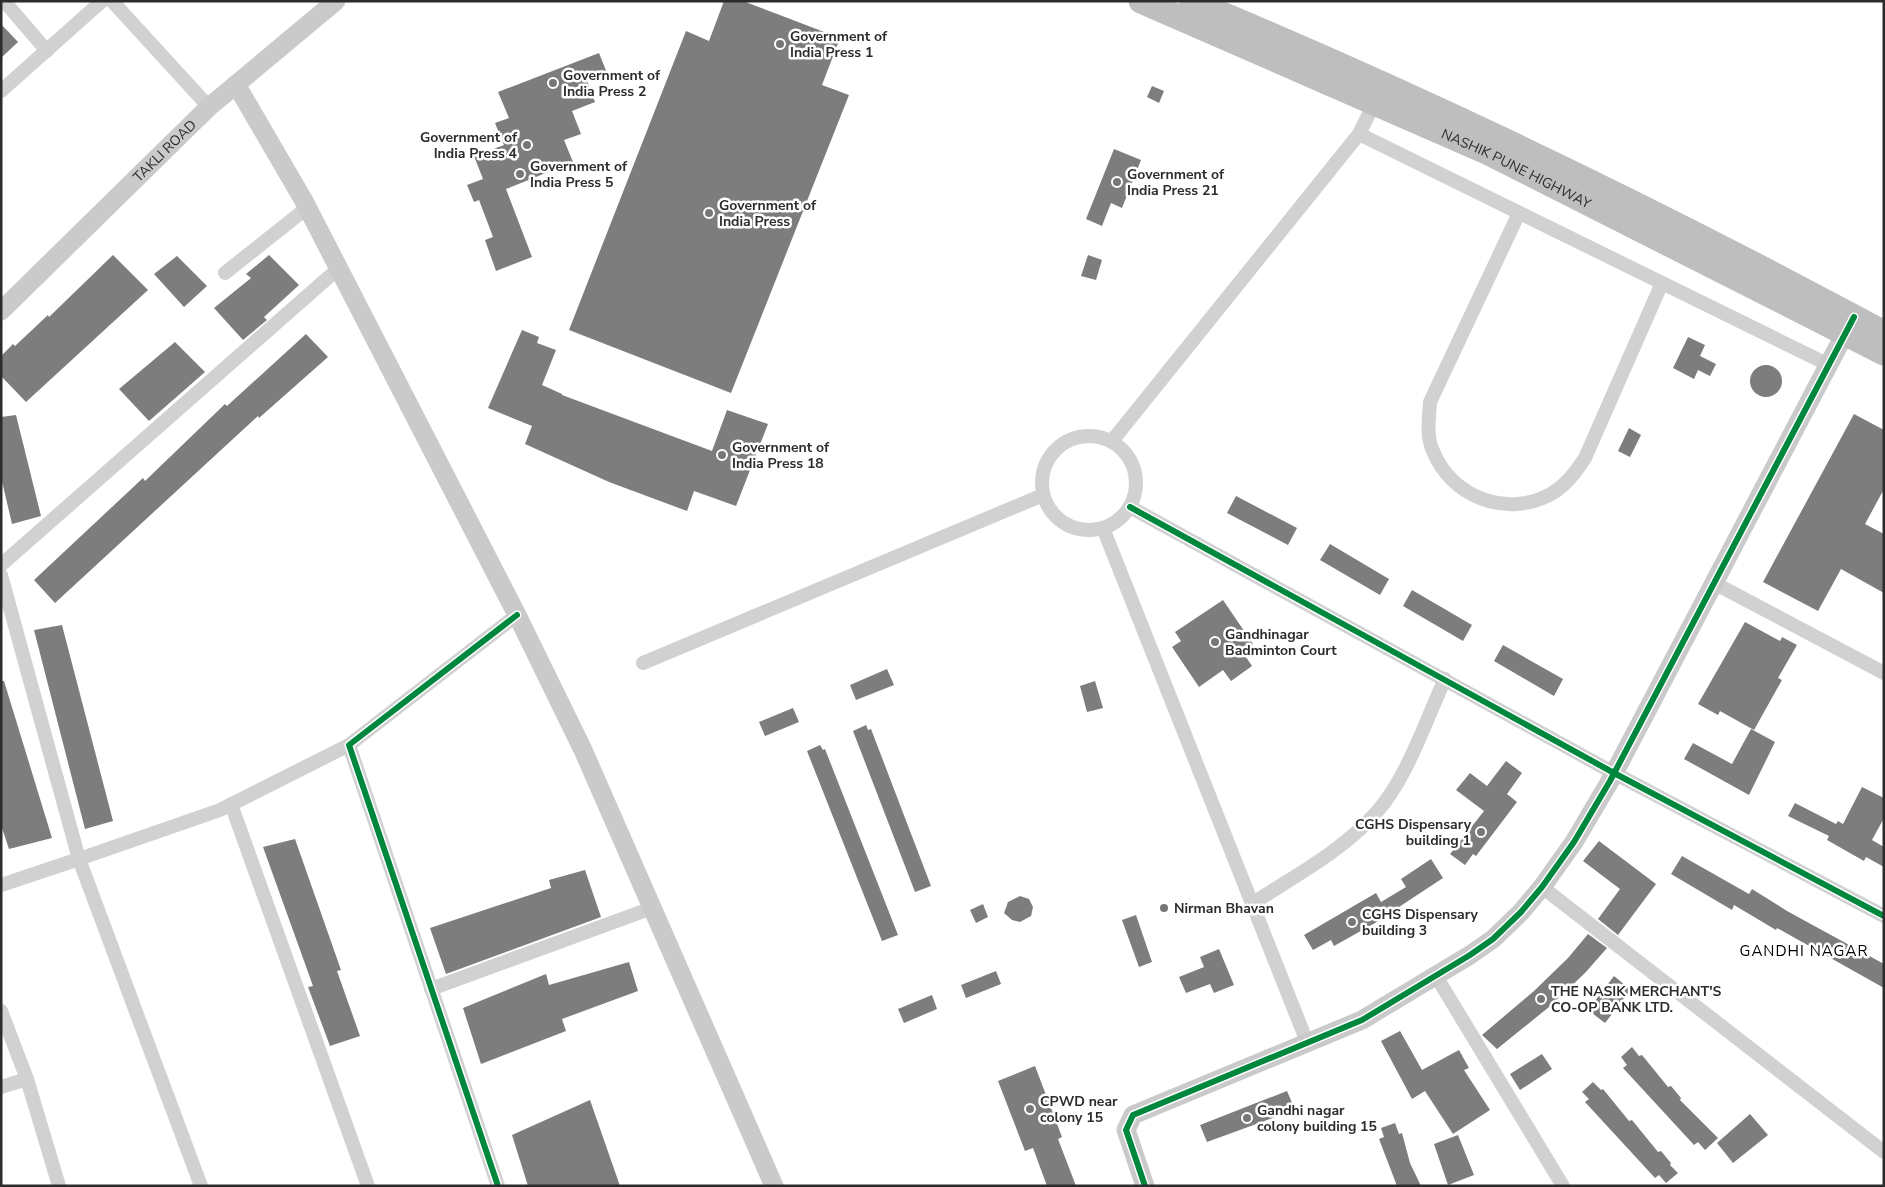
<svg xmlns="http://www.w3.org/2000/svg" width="1885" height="1187" font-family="'Nunito Sans',sans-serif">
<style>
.building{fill:#7d7d7d}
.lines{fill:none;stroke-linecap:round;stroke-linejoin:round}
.street{stroke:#d1d1d1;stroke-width:14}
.secondary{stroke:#cacaca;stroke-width:19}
.highway{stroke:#bebebe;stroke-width:25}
.cycleway-casing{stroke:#fff;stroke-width:9}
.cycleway{stroke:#00873e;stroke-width:6}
.poi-dot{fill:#767676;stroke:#fff;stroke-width:2}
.labels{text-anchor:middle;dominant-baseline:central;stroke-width:5;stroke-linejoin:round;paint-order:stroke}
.poi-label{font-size:14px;font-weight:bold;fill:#2c2c2c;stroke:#fff;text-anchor:start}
.street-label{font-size:14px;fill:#2c2c2c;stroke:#fff}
.neighbourhood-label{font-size:15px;letter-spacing:1px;fill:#000;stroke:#fff}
</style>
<rect width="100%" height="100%" fill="#fff"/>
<g class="building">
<path d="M724,1H743L840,38L822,85L849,95L731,393L569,330L686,31L709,41Z"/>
<path d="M1,24L18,42L1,58Z"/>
<path d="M599,53L607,73L587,81L595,102L572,111L581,134L564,140L573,162L506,189L532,257L496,271L485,240L493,237L479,200L474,202L467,185L483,179L474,156L504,145L495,123L509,118L498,92Z"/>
<path d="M1152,86L1164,91L1159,103L1147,97Z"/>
<path d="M1114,149L1141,160L1122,208L1111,203L1102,226L1086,219Z"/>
<path d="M113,255L148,290L26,402L1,376V356L13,344L15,346L48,315L49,317Z"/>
<path d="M269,255L299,285L264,317L267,320L243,340L214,308L251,278L246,274Z"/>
<path d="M1088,255L1102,260L1096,280L1081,276Z"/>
<path d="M177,256L207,286L184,307L154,274Z"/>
<path d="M522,330L539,337L537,343L556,350L542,385L562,394V395L712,451L727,410L768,424L736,506L694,491L687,511L609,482L525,444L532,426L488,408Z"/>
<path d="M306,334L328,357L259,418L258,416L55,603L34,580L143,478L145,481L225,404L227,406Z"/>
<path d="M1688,337L1705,345L1700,356L1716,364L1710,376L1698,370L1694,379L1673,368Z"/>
<path d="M175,342L205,372L149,421L119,389Z"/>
<circle cx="1766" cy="381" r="16"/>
<path d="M1854,414L1884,430V489L1865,524L1884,534V593L1841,569L1818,611L1763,582Z"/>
<path d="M16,415L41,516L12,524L1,477V417Z"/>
<path d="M1629,428L1641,435L1630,457L1618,451Z"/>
<path d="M1236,496L1297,528L1288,545L1227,513Z"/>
<path d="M1330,544L1389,579L1380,595L1320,560Z"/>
<path d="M1412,590L1472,625L1463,641L1403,606Z"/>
<path d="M1223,600L1253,644L1242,651L1252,666L1231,681L1223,670L1199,687L1172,647L1181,641L1175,632Z"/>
<path d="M1745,622L1780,641L1782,637L1797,645L1778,678L1782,680L1754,730L1720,711L1718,715L1698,704Z"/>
<path d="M62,625L113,821L85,829L34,630Z"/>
<path d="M1503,645L1563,679L1554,696L1494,661Z"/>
<path d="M887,669L894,685L856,700L850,685Z"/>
<path d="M1,681H4L52,838L9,849L1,825Z"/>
<path d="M1095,681L1103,708L1087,712L1080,686Z"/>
<path d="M793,708L799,722L765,736L759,722Z"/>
<path d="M866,725L868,730L871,729L931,886L915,892L853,731Z"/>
<path d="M1751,729L1775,742L1749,795L1684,759L1693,743L1732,764Z"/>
<path d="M820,745L823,750L825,749L898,935L882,941L807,751Z"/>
<path d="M1506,761L1522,773L1507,794L1517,802L1476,856L1473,854L1465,865L1450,854L1484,811L1456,790L1470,773L1487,786Z"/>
<path d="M1862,787L1884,798V818L1872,840L1884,847V867L1866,857L1864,861L1827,840L1829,836L1788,816L1795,803L1836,824L1838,821L1843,824Z"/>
<path d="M295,839L341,970L337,971L360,1036L330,1046L308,987L313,986L263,847Z"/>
<path d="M1599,841L1656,884L1618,935L1598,919L1620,889L1583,861Z"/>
<path d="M1682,856L1749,894L1752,889L1787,911L1884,964V988L1777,928L1776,930L1734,905L1732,910L1671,874Z"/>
<path d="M1431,859L1443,878L1399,907L1400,909L1334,946L1331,940L1313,950L1304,935L1376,893L1381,902L1406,887L1401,879Z"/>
<path d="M585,870L601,917L446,974L430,928L551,888L549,880Z"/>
<path d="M1020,896L1029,899L1033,907L1031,916L1020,922L1012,920L1004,913L1008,902Z"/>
<path d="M983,904L988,917L976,923L970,910Z"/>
<path d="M1136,915L1152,962L1139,967L1122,920Z"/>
<path d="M1588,934L1607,948L1585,973L1549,1007L1497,1049L1482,1035L1534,991L1568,958Z"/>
<path d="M1219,949L1234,985L1214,993L1210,984L1186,993L1179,977L1204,967L1200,957Z"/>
<path d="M629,962L638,991L562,1019L566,1031L481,1064L463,1008L546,974L549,985Z"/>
<path d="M996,971L1001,984L966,998L961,985Z"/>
<path d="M1614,976L1631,990L1605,1023L1588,1010Z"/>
<path d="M932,995L937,1009L904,1023L898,1009Z"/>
<path d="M1400,1031L1422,1070L1459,1050L1469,1068L1464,1070L1490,1110L1453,1134L1425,1091L1412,1099L1381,1041Z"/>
<path d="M1632,1047L1639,1056L1642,1055L1668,1087L1671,1086L1681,1098L1680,1100L1718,1138L1705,1150L1698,1142L1694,1145L1623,1068L1627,1065L1621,1057Z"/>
<path d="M1542,1054L1552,1069L1520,1090L1510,1074Z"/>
<path d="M1035,1066L1062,1137L1058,1139L1076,1186H1047L1033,1148L1025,1151L998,1081Z"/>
<path d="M1593,1082L1601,1090L1603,1089L1629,1121L1632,1120L1658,1152L1661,1151L1671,1163L1670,1165L1678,1173L1666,1183L1659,1175L1655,1178L1585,1102L1589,1099L1582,1092Z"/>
<path d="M1287,1091L1295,1110L1207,1142L1200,1125Z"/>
<path d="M590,1100L620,1186H528L512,1135Z"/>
<path d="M1750,1114L1768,1135L1733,1163L1717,1143Z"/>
<path d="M1395,1123L1399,1134L1402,1133L1410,1163L1421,1186H1397L1379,1139L1384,1137L1381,1128Z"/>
<path d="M1458,1135L1474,1175L1448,1185L1434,1144Z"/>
</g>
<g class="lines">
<g class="street">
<path d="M4,1L47,51"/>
<path d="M112,1L209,107"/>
<path d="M1,91L102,1"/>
<path d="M1374,104L1359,134L1829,365"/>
<path d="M1519,213L1430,402C1429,419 1426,436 1433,451C1451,496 1504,517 1547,496C1564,488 1575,473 1585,458L1662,283"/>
<path d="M225,273L308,207"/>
<circle cx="1089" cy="483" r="47"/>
<path d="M1112,441L1359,134"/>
<path d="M1130,507L1614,773L1884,916"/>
<path d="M1103,528L1307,1042"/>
<path d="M1,565L339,268"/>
<path d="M1,575L79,859L220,810L349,745"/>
<path d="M1714,583L1884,673"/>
<path d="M643,663L1043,495"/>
<path d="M231,804L368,1186"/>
<path d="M1,885L79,859L201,1186"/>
<path d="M1542,887L1884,1152"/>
<path d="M1252,904C1294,876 1341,852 1375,814C1407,779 1425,722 1445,679"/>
<path d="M1436,976L1563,1186"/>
<path d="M431,989L652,908"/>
<path d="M1,1011L27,1079"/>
<path d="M1,1087L27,1079L59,1186"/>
<path d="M498,1186L349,745L517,615"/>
</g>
<g class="secondary">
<path d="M237,86L304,201L517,615L583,750L774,1186"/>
<path id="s1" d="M1,311L209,107L336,1"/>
<path d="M1145,1186L1126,1130L1133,1115L1362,1020L1470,955L1493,939L1521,912L1542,887L1574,842L1610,781L1851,322"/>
</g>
<g class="highway">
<path id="s2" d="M1141,1L1489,153L1884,353"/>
<path d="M1191,1C1427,99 1658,211 1884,333"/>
</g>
<g class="cycleway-casing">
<g id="cycleway">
<path d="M1130,507L1614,773L1884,916"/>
<path d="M498,1186L349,745L517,615"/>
<path d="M1145,1186L1126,1130L1133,1115L1362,1020L1470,955L1493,939L1521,912L1542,887L1574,842L1610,781L1854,317"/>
</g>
</g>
<use href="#cycleway" class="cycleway"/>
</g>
<g class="poi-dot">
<circle cx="780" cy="44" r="5"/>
<circle cx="553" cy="83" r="5"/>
<circle cx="527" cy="145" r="5"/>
<circle cx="520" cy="174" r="5"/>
<circle cx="1117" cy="182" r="5"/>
<circle cx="709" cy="213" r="5"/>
<circle cx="722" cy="455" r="5"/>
<circle cx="1215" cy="642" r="5"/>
<circle cx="1481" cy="832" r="5"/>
<circle cx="1164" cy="908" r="5"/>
<circle cx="1352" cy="922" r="5"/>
<circle cx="1541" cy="999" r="5"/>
<circle cx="1030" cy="1109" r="5"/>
<circle cx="1247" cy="1118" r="5"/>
</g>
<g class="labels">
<g class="poi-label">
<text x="790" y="36">Government of<tspan x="790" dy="16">India Press 1</tspan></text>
<text x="563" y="75">Government of<tspan x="563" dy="16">India Press 2</tspan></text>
<text x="517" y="137" text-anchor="end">Government of<tspan x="517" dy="16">India Press 4</tspan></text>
<text x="530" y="166">Government of<tspan x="530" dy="16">India Press 5</tspan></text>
<text x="1127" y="174">Government of<tspan x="1127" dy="16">India Press 21</tspan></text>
<text x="719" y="205">Government of<tspan x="719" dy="16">India Press</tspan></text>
<text x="732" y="447">Government of<tspan x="732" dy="16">India Press 18</tspan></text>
<text x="1225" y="634">Gandhinagar<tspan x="1225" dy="16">Badminton Court</tspan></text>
<text x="1471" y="824" text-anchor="end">CGHS Dispensary<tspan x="1471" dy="16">building 1</tspan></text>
<text x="1174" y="908">Nirman Bhavan</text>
<text x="1362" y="914">CGHS Dispensary<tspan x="1362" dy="16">building 3</tspan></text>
<text x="1551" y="991">THE NASIK MERCHANT'S<tspan x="1551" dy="16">CO-OP BANK LTD.</tspan></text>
<text x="1040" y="1101">CPWD near<tspan x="1040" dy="16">colony 15</tspan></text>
<text x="1257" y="1110">Gandhi nagar<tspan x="1257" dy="16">colony building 15</tspan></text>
</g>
<g class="street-label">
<text stroke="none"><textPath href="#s1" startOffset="229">TAKLI ROAD</textPath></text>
<text stroke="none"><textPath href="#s2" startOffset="411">NASHIK PUNE HIGHWAY</textPath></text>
</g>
<g class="neighbourhood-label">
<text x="1804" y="951">GANDHI NAGAR</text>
</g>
</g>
<rect width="1885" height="1187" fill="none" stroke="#2c2c2c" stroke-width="5"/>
</svg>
